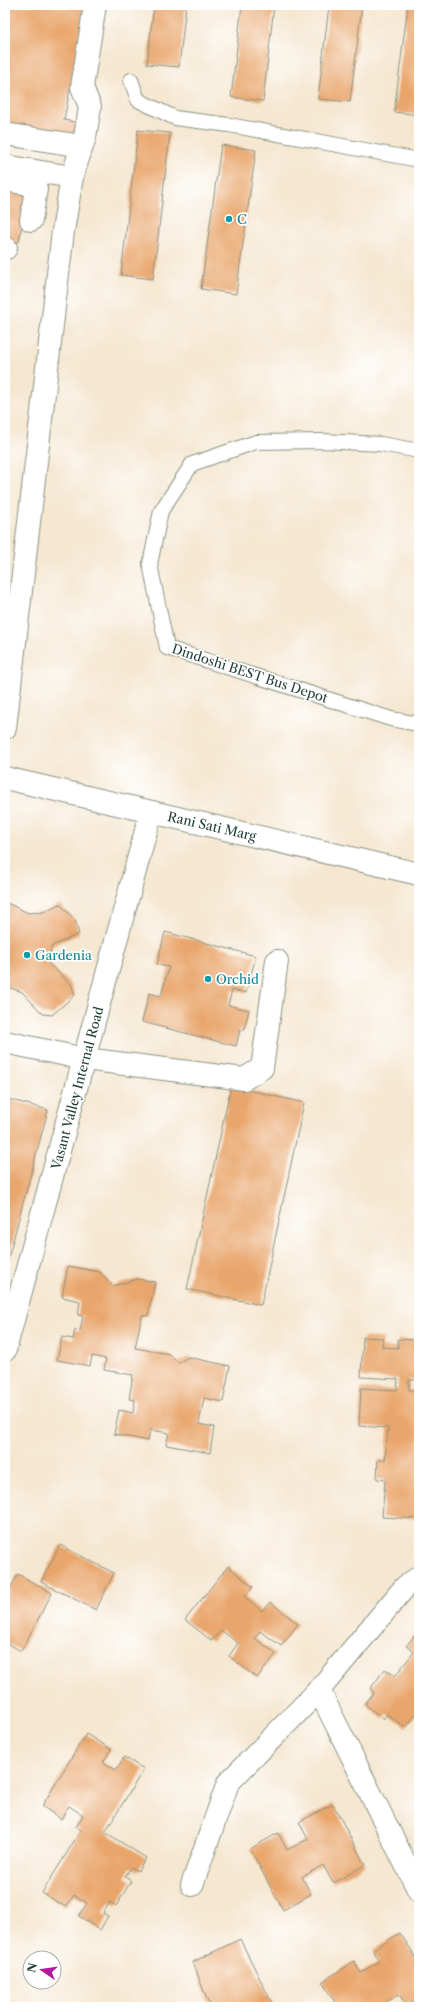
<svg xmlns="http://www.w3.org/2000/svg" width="424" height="2012" font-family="'Libre Caslon Text',serif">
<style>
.building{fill:#e9a66c}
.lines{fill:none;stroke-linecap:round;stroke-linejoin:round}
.lane-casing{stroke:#8a9282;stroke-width:16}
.street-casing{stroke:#8a9282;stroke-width:24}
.lane{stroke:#fff;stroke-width:14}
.street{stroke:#fff;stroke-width:22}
.culture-dot{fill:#0f9aa8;stroke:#fff;stroke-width:1.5}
.labels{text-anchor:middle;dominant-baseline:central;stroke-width:3.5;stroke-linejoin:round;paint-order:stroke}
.culture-label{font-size:13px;fill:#0d838f;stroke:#fff;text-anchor:start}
.street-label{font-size:13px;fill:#1f3d34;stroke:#fff}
</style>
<rect width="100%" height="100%" fill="#fff"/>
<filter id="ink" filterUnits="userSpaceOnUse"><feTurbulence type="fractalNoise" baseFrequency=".025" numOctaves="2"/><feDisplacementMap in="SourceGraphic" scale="8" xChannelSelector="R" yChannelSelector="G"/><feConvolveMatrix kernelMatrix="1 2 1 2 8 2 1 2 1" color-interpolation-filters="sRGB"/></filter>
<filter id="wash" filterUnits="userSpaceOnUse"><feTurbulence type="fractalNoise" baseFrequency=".012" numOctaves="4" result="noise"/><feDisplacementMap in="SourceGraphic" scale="16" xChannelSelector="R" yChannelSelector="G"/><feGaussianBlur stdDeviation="0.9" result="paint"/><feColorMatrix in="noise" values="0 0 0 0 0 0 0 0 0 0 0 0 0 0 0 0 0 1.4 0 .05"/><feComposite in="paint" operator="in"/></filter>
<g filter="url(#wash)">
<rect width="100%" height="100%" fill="#f5e7d0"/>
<g id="blocks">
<g class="building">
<path d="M7,5H86L64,120L79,123L76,141L5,130V106L10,76L5,75V16Z"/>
<path d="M154,5H186L179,67L147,64Z"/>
<path d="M242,5H274L263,101L231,97Z"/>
<path d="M329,5H362L350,102L318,99Z"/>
<path d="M408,5H419V115L394,112Z"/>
<path d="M138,130L170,133L153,279L121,275Z"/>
<path d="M221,145L256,150L236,294L201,289Z"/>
<path d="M5,185L28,188L19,242L5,240Z"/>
<path d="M5,902L28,913L43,912L60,904L75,920L79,934L52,946L48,963L71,984L75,995L52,1015L43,1014L22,992L5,986Z"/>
<path d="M165,932L256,956L246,993L232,990L228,1005L249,1010L244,1030H240L236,1046L142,1022L149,993L161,996L169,967L157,965Z"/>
<path d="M231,1086L304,1103L261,1305L187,1289Z"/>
<path d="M5,1098L48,1110L5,1270Z"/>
<path d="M68,1266L100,1272L113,1286L138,1279L155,1282L148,1316L142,1315L135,1348L169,1354L178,1363L188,1357L230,1366L223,1402L204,1398L199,1424L214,1427L210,1453L166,1445L169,1433L150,1430L148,1441L114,1434L119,1410L133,1413L135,1400L129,1399L133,1375L104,1370L106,1359L92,1356L90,1366L57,1360L62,1337L73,1339L75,1330L80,1331L83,1316L78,1315L80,1301L62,1297Z"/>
<path d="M363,1337L383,1338L382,1347L398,1348V1339L419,1340V1380H409V1390H419V1519L382,1517L385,1480L377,1479L378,1460H385L388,1428L359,1426L361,1388L397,1390L398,1379L361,1377Z"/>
<path d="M60,1545L114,1573L96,1610L41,1582Z"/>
<path d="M228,1566L253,1587L245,1597L262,1611L270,1602L298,1624L281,1646L260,1631L255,1638L276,1654L257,1678L229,1656L238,1643L221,1630L212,1641L185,1620Z"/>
<path d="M18,1574L52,1593L21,1651L5,1642V1598Z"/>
<path d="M415,1635L419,1638V1710L406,1728L387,1714L383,1719L365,1704L374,1692L370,1689L385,1669L395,1676L414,1652L406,1646Z"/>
<path d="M86,1734L111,1749L103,1762L116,1770L124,1757L144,1769L105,1832L146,1858L138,1871L131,1867L125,1877L131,1881L116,1906L110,1902L103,1913L108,1916L100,1930L79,1916L87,1903L74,1895L66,1907L42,1893L81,1830L76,1827L83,1815L69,1806L61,1819L42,1806Z"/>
<path d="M333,1804L365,1865L333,1883L323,1865L302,1877L311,1894L283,1910L250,1849L278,1833L287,1850L308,1839L299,1822Z"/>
<path d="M400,1933L419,1962V1998L406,2006L399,1994L382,2005L383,2007H338L322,1982L354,1961L361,1973L379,1961L373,1950Z"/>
<path d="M240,1939L274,2007H211L206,1997L193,1962Z"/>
</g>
</g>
</g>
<g filter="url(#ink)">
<use href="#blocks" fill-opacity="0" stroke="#8a9282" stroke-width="1"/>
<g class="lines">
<g class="lane-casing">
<g id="lane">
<path d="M131,80L138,100L175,118L229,125L419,160"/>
<path d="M419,451L381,444L323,441L256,442L192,464L161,511L150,564L167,648L391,719L419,724"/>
</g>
</g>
<g class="street-casing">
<g id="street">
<path d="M5,134L82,146"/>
<path d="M5,166L72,177L63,231L5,728"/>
<path d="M72,177L85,137L90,107L82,87L95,5"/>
<path d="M5,180L28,184L36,189L31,220"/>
<path d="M5,248H6"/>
<path d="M5,778L419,874"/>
<path d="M5,1042L85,1059L244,1079L262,1068L277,961"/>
<path d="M5,1350L151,812"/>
<path d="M319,1690L419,1891"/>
<path d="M192,1885L228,1783L319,1690L405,1587L419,1577"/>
</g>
</g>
<use href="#lane" class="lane"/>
<use href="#street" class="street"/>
</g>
</g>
<g class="culture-dot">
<circle cx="229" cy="219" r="4"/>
<circle cx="27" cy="955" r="4"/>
<circle cx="208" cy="979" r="4"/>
</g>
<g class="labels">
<g class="culture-label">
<text x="237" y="219">C</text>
<text x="35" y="955">Gardenia</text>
<text x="216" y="979">Orchid</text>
</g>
<g class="street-label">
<text transform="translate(250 673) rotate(18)">Dindoshi BEST Bus Depot</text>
<text transform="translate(212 826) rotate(13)">Rani Sati Marg</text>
<text transform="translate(77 1088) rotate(-75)">Vasant Valley Internal Road</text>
</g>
</g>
<rect width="424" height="2012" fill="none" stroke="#fff" stroke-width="20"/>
<g transform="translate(42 1970) rotate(283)"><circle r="19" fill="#ffffff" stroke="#a5b1ae"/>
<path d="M0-3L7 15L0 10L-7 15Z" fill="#b5179e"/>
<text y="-6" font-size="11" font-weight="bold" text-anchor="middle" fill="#1f3d34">N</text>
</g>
</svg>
